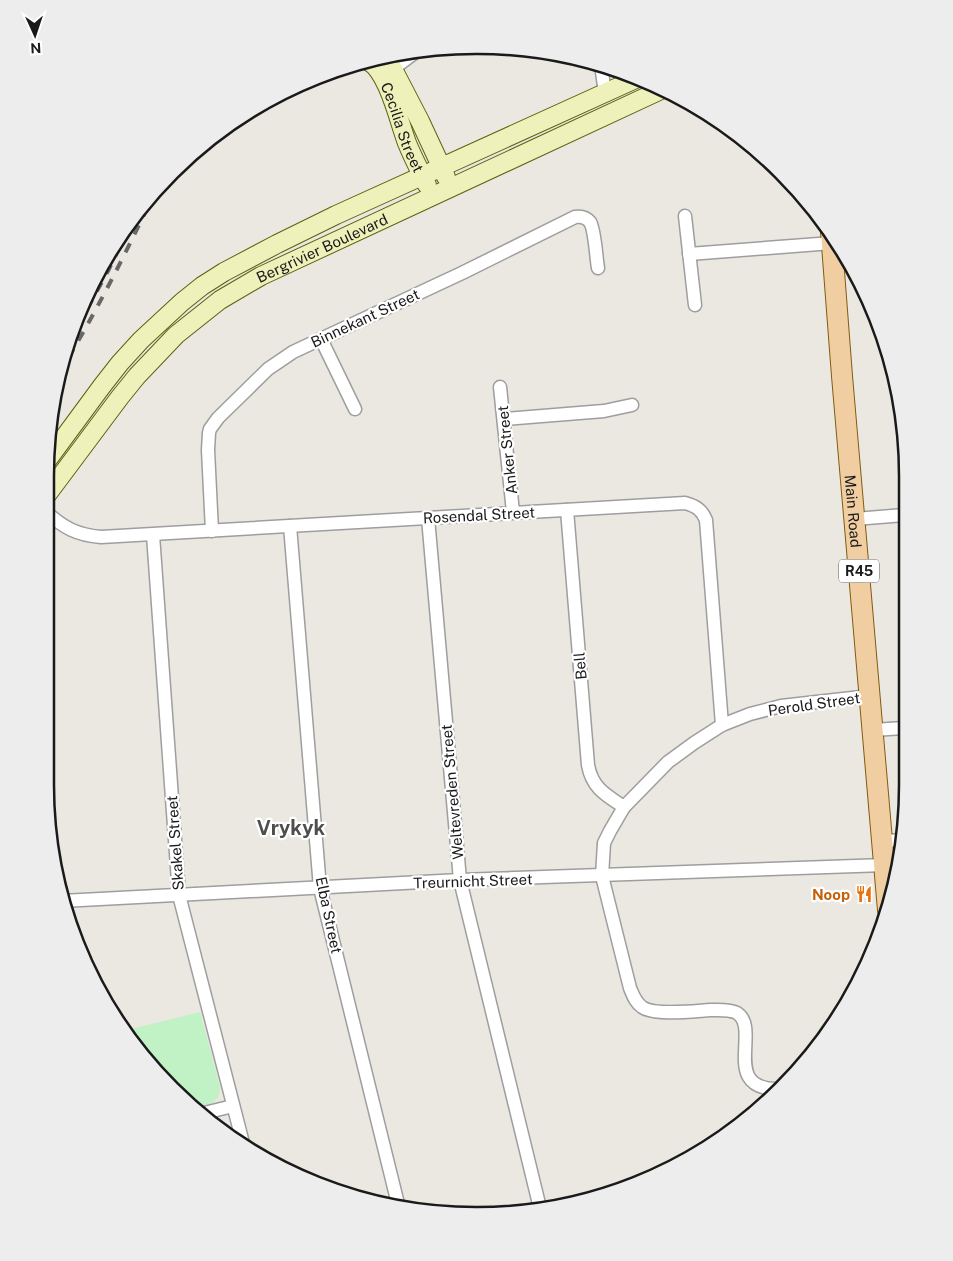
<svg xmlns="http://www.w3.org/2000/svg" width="953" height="1261" font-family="'Public Sans',sans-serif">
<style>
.park{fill:#c1f2c5}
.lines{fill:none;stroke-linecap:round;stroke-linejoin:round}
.street-casing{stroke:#9e9e9e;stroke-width:15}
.secondary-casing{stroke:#5a6310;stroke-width:20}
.primary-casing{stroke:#815b10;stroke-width:22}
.street{stroke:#fff;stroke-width:12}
.secondary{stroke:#eef1b9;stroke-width:18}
.primary{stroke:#f0cea1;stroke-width:20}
.rail{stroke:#686868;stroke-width:4;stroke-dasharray:10 10;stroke-linecap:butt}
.labels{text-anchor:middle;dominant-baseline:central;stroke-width:4.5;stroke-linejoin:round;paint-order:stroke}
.shield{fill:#fff;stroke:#5f5f5f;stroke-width:1}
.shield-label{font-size:14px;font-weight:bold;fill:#1a1a1a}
.street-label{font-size:15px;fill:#1a1a1a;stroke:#fff}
.food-label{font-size:15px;font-weight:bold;fill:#c56008;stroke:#fff;text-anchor:end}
.district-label{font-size:20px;font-weight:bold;fill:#4d4d4d;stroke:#fff}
.rim{fill:none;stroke:#1a1a1a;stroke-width:2.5}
</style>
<rect width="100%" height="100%" fill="#ebe8e1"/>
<path class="park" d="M200,1012L220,1087C220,1106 206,1104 191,1108L127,1030Z"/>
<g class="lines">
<g class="street-casing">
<g id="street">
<path d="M601,65L605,93"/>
<path d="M393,69L417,51"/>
<path d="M685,216L695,305"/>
<path d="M689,254L832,243"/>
<path d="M321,339L355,409"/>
<path d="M500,387L513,512"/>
<path d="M504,419L604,411L632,405"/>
<path d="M567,510L588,765C592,788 606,795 624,807"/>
<path d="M46,512C64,528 77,535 101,537L685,503C696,506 702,510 706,520L722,725"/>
<path d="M428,518L460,880L540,1208"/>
<path d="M855,519L904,515"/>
<path d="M290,526L320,888L399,1208"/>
<path d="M212,531L208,450L209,433L210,429L218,418L268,369L293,352L462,273L575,217C581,216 586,217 590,222C595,230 596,257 598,268"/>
<path d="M153,535L179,895L243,1143"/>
<path d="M873,730L904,728"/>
<path d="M883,841L904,840"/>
<path d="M62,901L460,880L885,865"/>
<path d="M782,1089C718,1092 762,1029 737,1013C730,1009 718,1010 710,1010C694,1011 654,1016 642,1007C635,1002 633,995 630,988L602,876L604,843L610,831L624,807L668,762L694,743L722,725L750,714L781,706L870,696"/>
<path d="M200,1114L233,1106"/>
</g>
</g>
<g class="secondary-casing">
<g id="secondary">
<path d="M383,57L393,69L420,121L446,177"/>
<path id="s1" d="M368,61C388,71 399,122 407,143C413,158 420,171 427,185"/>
<path d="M46,462L102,386L120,363L141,340L182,302L202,286L224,272L277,244L336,215L640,77"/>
<path id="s2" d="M46,496L120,397L137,376L176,335L220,300L261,276L663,89"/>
</g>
</g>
<g class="primary-casing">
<g id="primary">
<path id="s3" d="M831,232L842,376L888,910"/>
</g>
</g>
<use href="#street" class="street"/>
<use href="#secondary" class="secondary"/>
<use href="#primary" class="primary"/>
<g class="rail">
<path d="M68,344L108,271L135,216"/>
<path d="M58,375C93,318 124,257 153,196"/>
</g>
</g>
<defs>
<g id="restaurant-bare" transform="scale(1.35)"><path d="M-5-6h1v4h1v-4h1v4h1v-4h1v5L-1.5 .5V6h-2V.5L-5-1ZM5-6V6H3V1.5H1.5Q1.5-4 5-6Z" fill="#e8710a" stroke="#fff" stroke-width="2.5" paint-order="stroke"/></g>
</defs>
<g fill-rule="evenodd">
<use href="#restaurant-bare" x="864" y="894"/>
</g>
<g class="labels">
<rect class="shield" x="839" y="559.5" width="40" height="23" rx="4"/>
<g class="shield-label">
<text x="859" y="571">R45</text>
</g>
<g class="street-label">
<text stroke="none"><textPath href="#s1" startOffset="76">Cecilia Street</textPath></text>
<text stroke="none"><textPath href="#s2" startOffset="378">Bergrivier Boulevard</textPath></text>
<text transform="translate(365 318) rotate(-25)">Binnekant Street</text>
<text transform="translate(507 450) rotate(-96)">Anker Street</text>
<text stroke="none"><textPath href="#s3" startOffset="280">Main Road</textPath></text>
<text transform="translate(479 515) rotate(-3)">Rosendal Street</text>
<text transform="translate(580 666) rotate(-95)">Bell</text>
<text transform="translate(814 704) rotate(-8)">Perold Street</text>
<text transform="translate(452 792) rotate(-95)">Weltevreden Street</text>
<text transform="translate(175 843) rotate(-94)">Skakel Street</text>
<text transform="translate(473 881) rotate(-2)">Treurnicht Street</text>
<text transform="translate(329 915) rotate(78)">Elba Street</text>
</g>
<g class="food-label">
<text x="850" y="894">Noop</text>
</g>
<g class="district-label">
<text x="291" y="828">Vrykyk</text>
</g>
</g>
<path d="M0 0H953V1261H0ZM476 54H477A422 422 0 0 1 899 476V785A422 422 0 0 1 477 1207H476A422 422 0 0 1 54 785V476A422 422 0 0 1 476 54Z" fill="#ededed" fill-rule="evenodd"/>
<path class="rim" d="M476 54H477A422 422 0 0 1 899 476V785A422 422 0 0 1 477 1207H476A422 422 0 0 1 54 785V476A422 422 0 0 1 476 54Z"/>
<g transform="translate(35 35) rotate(177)" stroke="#ffffff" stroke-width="4" paint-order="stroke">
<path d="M0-4L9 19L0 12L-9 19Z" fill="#1a1a1a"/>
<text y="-8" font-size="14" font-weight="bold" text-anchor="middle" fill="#1a1a1a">N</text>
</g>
</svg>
